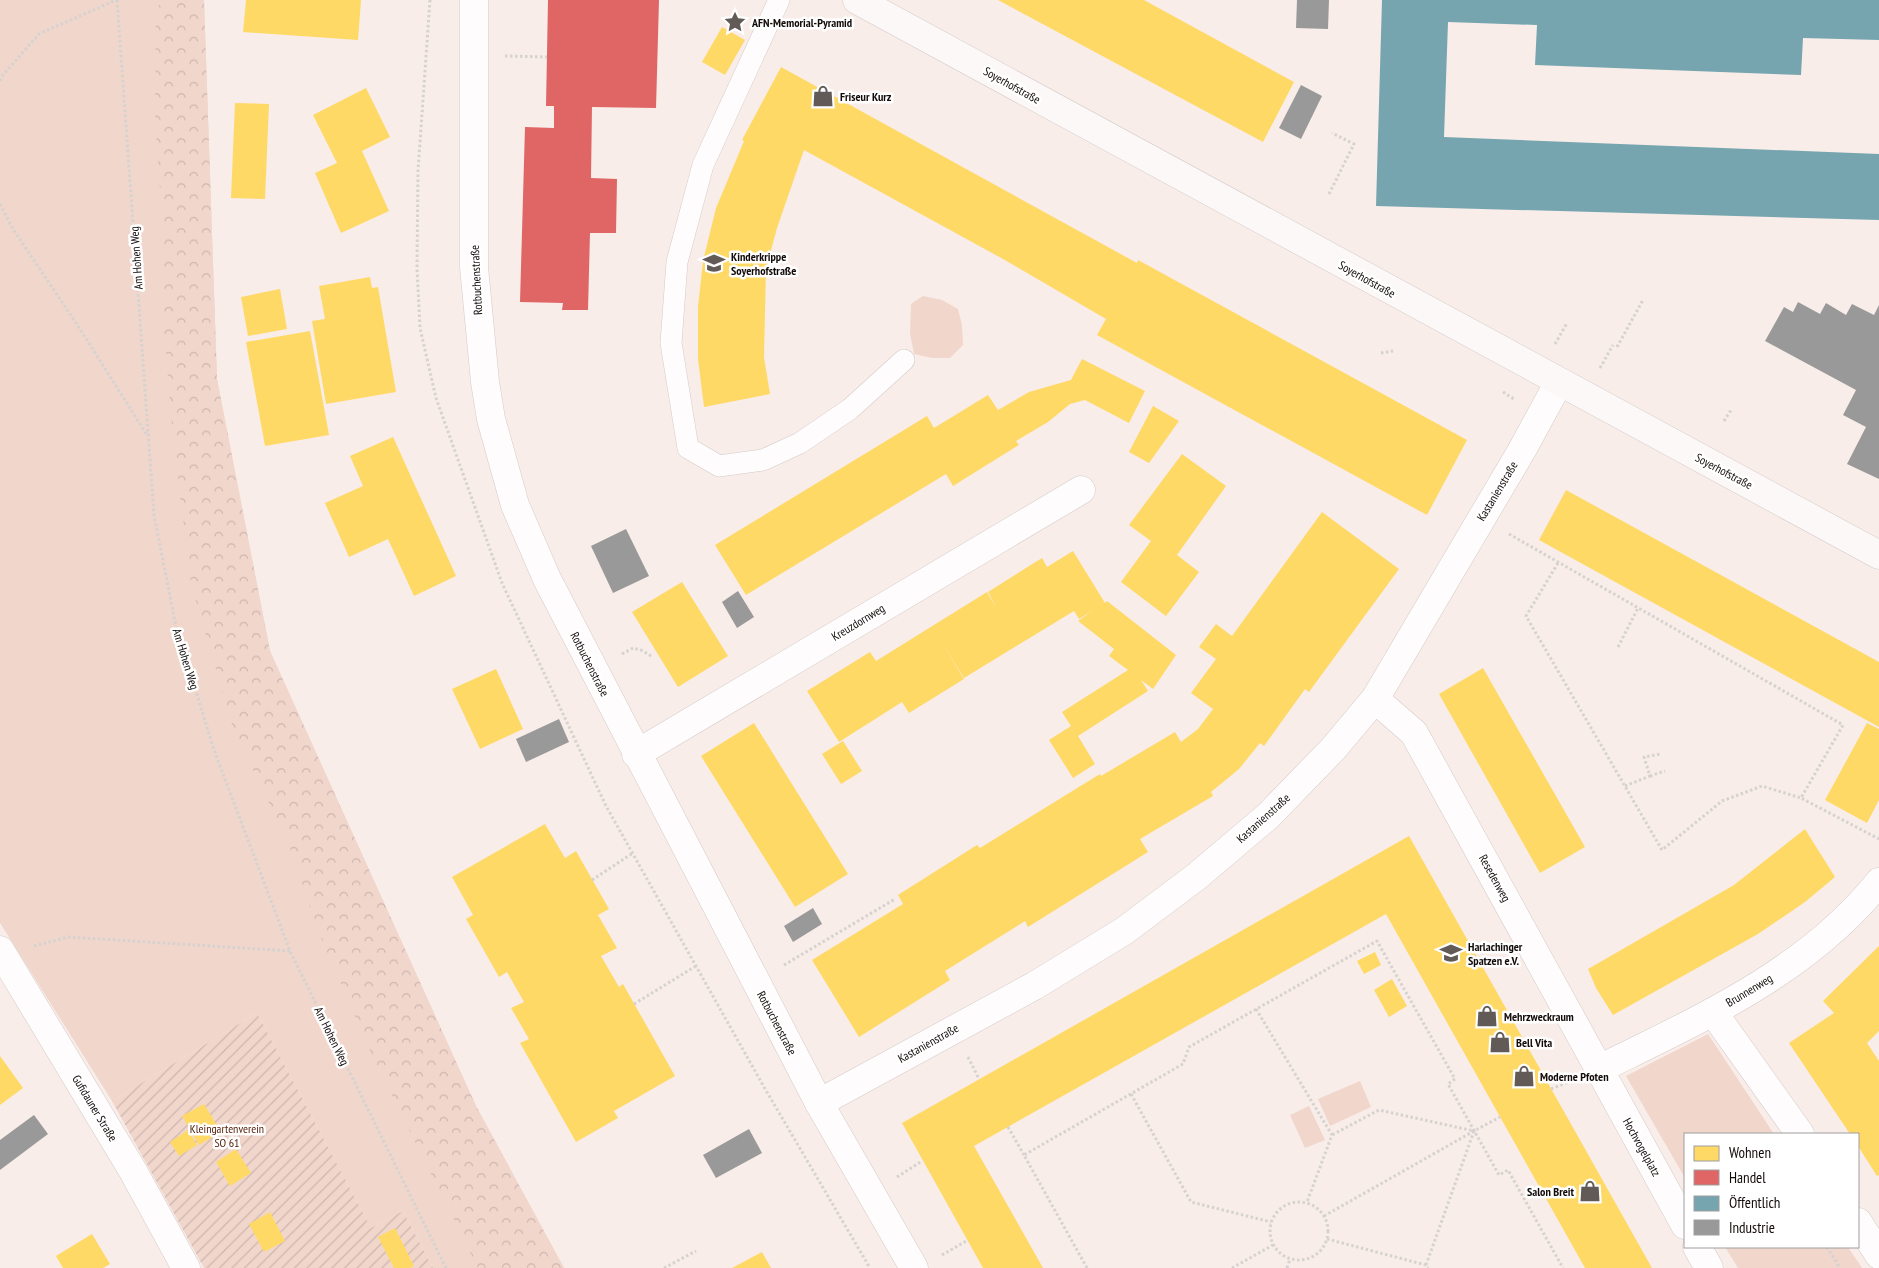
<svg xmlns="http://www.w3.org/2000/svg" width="1879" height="1268" font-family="'PT Sans Narrow',sans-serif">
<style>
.green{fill:#f1d6cc}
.forest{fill:url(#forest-crowns)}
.garden{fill:url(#garden-furrows)}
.homes{fill:#ffd966}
.shops{fill:#e06666}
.public{fill:#76a5af}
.industry{fill:#999}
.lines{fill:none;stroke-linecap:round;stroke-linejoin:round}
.lane-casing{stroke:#d4cbc9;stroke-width:22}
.street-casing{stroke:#d4cbc9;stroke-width:29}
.secondary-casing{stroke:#d4cbc9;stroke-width:29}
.path{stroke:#d5d2d0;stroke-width:3;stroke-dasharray:2.5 2.5;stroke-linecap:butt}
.lane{stroke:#fefcfc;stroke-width:21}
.street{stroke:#fefcfc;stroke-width:28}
.secondary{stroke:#fbf8f7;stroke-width:28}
.labels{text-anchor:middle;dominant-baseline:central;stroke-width:5;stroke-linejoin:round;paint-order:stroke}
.poi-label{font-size:12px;font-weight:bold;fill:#120b09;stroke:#fff;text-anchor:start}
.street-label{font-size:12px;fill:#120b09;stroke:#fff}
.park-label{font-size:12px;fill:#57230d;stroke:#fff}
</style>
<defs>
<pattern id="forest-crowns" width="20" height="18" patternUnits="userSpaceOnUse" patternTransform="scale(1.25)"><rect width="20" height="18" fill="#f1d6cc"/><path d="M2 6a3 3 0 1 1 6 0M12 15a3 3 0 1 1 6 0" fill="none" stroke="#ceb6ae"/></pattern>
<pattern id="garden-furrows" width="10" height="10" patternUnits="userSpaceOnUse" patternTransform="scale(1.25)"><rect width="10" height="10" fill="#f1d6cc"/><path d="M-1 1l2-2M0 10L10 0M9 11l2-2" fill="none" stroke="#ceb6ae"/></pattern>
</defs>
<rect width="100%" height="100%" fill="#f8ede9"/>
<g class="green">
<path d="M0,0H204L217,379L270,651L476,1106L564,1268H433L403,1211L371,1228L257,1013L112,1101L0,923Z"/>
<path d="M923,296L942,300L958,309L962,325L963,345L950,358H932L914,354L910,333L911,304Z"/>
<path d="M1708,1034L1774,1134H1685V1178L1626,1076Z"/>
<path d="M1360,1081L1371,1107L1330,1126L1318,1099Z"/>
<path d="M1309,1106L1325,1140L1305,1148L1290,1115Z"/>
<path d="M1725,1247H1848L1862,1268H1738Z"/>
</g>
<path class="forest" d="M166,0H204L217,379L270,651L476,1106L564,1268H478L370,1051L319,933L289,845L233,728L191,584L173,438L164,331V243L155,121L156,8Z"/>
<path class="garden" d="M257,1013L371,1228L403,1211L433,1268H204L112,1101Z"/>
<g class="homes">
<path d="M246,0H361L358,40L243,32Z"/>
<path d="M998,0H1144L1294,82L1263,142Z"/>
<path d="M722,27L745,40L725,75L702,62Z"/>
<path d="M781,67L1137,263L1138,260L1467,440L1427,515L1097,335L1106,319L1003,259L804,150L777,228L766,269L764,357L770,394L704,407L698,359V307L703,261L716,208L744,141L742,140Z"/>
<path d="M366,88L390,137L362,151L389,211L341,233L315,173L337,163L313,115Z"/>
<path d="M235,103L269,104L265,199L231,198Z"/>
<path d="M370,277L372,288L378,287L396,392L326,404L312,321L325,319L319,286Z"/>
<path d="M280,289L287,329L248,336L241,297Z"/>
<path d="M310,331L329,435L265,446L246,342Z"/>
<path d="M1082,359L1145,391L1129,423L1085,400L1070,404L1048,422L1016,441L1019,445L953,486L946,474L746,595L715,545L927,416L934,428L988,395L998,410L1029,392L1071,380Z"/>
<path d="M1153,406L1179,421L1149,463L1129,452Z"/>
<path d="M393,437L456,576L414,596L388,539L349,557L325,503L363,486L350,456Z"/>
<path d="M1182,454L1226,486L1177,555L1199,572L1166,616L1121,582L1151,541L1129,525Z"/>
<path d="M1566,490L1879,662V727L1539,540Z"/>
<path d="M1322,512L1399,569L1309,692L1305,689L1264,746L1260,743L1239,769L1211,792L1213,796L1140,839L1148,852L1028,927L1025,921L945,971L950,980L859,1037L812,960L903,904L898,895L977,845L980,848L1100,774L1101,776L1175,732L1181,742L1198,729L1213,709L1191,693L1216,659L1199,647L1216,624L1232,636Z"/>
<path d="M1073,551L1105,603L1107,601L1176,655L1153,689L1141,680L1148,691L1078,736L1095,764L1073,778L1049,740L1071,726L1062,712L1128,670L1109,656L1114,649L1078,621L1092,611L1079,619L1074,611L964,678L939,638L964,679L909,713L902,702L839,742L807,691L870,652L876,661L987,592L997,609L988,592L1042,558L1047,567Z"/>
<path d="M682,582L728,656L678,687L632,612Z"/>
<path d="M1483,668L1585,847L1540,873L1439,694Z"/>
<path d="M496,669L523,729L480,749L452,689Z"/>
<path d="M754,723L848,874L795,907L701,756Z"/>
<path d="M1867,723L1879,729V800L1867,823L1825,800Z"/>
<path d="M843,741L862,771L841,784L822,754Z"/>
<path d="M545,824L565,858L576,851L609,909L598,915L617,948L601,956L619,987L623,984L675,1076L614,1111L618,1118L576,1142L520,1043L529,1039L511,1008L524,1002L507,972L499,977L466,919L473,915L452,877Z"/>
<path d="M1805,829L1835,877L1805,902L1758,934L1613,1015L1596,988L1588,969L1734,885Z"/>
<path d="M1409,836L1652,1268H1585L1386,914L974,1146L1043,1268H983L902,1123Z"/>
<path d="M1879,946V1031L1867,1043L1879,1061V1175L1877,1176L1858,1146V1134H1850L1789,1043L1834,1013L1823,1001Z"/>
<path d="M1375,952L1381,965L1364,974L1357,961Z"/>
<path d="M1392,979L1407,1006L1389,1017L1374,990Z"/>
<path d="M0,1056L23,1088L0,1105Z"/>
<path d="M204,1104L221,1132L199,1145L182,1116Z"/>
<path d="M188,1130L197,1145L179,1156L170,1142Z"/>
<path d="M236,1149L251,1173L230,1186L216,1162Z"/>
<path d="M270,1212L285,1241L264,1252L249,1224Z"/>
<path d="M395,1228L414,1266L410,1268H394L378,1237Z"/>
<path d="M92,1234L110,1264L103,1268H63L56,1256Z"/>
<path d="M762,1252L771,1268H732Z"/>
</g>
<path class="shops" d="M548,0H659L656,108L592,107L591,178L617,179L616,233H590L588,310H562L563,303L520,302L525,127L554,128V106H546Z"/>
<path class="public" d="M1382,0H1879V40L1803,38L1801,75L1535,65L1537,25L1448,22L1444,137L1879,154V220L1376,206Z"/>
<g class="industry">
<path d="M1297,0H1329L1328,29L1296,28Z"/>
<path d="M1301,85L1322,96L1301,139L1279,128Z"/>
<path d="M1798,302L1820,314L1826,303L1846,315L1852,304L1874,315L1879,305V479L1847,464L1866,427L1843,415L1856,390L1765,341L1784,307L1793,312Z"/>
<path d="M626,529L649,576L613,593L591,546Z"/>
<path d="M738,591L754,617L737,628L722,602Z"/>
<path d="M559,719L569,742L526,762L516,739Z"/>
<path d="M813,908L822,924L793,942L784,926Z"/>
<path d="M34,1115L48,1134L0,1170V1140Z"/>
<path d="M749,1129L762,1153L716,1178L703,1155Z"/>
</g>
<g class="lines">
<g class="lane-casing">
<path id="lane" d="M779,0L703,165L677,262L671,343L688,448L719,466L763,460L800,443L850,409L904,360"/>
</g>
<g class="street-casing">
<g id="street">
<path d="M474,0V267L485,382L491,419L515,505L547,579L819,1103L914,1268"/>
<path d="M1375,699L1414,733L1685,1225"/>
<path d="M636,754L1081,490"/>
<path d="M0,950L133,1171L186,1268"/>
<path d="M1713,1012L1800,1134"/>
<path d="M1599,1069C1700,1019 1807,972 1879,882"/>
<path d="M819,1103L1034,986L1124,931L1196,877L1268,816L1333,749L1375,699L1522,450L1559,382"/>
<path d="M1858,1222L1879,1255"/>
<path d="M1697,1247L1709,1268"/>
</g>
</g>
<g class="secondary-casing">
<path id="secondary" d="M857,0L1879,555"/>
</g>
<g class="path">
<path d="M117,0L154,515L176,627L214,750L290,951L446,1268"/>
<path d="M430,0L418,171L417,268L420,328L436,398L502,583L606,806L764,1087L870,1268"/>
<path d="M505,56L547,57"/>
<path d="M0,81L3,75L39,34L116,0"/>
<path d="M1329,194L1354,144L1332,133"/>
<path d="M0,204L13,229L80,329L147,435"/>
<path d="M1555,344L1567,323"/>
<path d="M1617,347L1643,300"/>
<path d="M1381,353L1393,351"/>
<path d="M1600,368L1613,345"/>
<path d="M1503,392L1514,399"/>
<path d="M1724,421L1731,410"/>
<path d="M1509,534L1843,725L1801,798L1879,839"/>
<path d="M1558,563L1526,616L1662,850L1722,801L1762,786L1801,798"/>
<path d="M1618,647L1638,608"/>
<path d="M622,654L633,648L641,650L651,656"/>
<path d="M1650,776L1665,771"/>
<path d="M1625,786L1650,776L1644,757L1661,754"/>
<path d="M592,880L633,853"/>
<path d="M34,946L68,937L290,951"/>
<path d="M784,965L895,899"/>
<path d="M634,1004L696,966"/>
<path d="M1256,1009L1332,1135L1307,1202"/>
<path d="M968,1057L979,1079"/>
<path d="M1551,1089L1571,1081"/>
<path d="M1131,1094L1191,1202L1271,1222"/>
<path d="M1008,1127L1024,1155"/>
<path d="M897,1177L922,1161"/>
<circle cx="1299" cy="1231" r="29"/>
<path d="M1324,1216L1474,1131L1379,1110L1332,1135"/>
<path d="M1327,1239L1426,1265L1428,1268"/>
<path d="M1827,1247L1840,1268"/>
<path d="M942,1255L968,1240"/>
<path d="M1426,1265L1474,1131L1500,1117"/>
<path d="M664,1268L696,1251"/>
<path d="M1087,1268L1024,1155L1183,1064L1189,1047L1377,941L1455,1079L1448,1084L1499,1175L1508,1170L1563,1268"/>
<path d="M1232,1268L1273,1245"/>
<path d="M1287,1268L1290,1259"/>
</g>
<use href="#lane" class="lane"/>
<use href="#street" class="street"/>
<use href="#secondary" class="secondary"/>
</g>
<defs>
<g id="sight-bare" transform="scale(1.725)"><path d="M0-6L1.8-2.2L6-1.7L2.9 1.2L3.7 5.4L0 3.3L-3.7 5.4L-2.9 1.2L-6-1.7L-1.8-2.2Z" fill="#625a57" stroke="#fff" stroke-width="2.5" paint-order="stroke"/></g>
<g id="shop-bare" transform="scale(1.725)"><path d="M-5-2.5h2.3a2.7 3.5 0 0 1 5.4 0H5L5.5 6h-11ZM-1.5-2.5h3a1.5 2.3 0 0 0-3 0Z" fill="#625a57" stroke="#fff" stroke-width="2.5" paint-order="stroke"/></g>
<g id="school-bare" transform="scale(1.725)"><path d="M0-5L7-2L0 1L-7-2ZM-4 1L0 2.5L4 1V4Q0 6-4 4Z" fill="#625a57" stroke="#fff" stroke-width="2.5" paint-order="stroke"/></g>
</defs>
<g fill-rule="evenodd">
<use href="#sight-bare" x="735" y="22"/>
<use href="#shop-bare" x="823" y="96"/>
<use href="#school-bare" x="714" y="263"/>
<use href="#school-bare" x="1451" y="953"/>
<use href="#shop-bare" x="1487" y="1016"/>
<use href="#shop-bare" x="1500" y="1042"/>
<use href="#shop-bare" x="1524" y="1076"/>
<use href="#shop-bare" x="1590" y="1191"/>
</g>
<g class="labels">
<g class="poi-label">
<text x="752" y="22">AFN-Memorial-Pyramid</text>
<text x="840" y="96">Friseur Kurz</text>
<text x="731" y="256">Kinderkrippe<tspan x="731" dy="14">Soyerhofstraße</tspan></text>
<text x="1468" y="946">Harlachinger<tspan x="1468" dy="14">Spatzen e.V.</tspan></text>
<text x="1504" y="1016">Mehrzweckraum</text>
<text x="1516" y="1042">Bell Vita</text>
<text x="1540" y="1076">Moderne Pfoten</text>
<text x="1574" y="1191" text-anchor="end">Salon Breit</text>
</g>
<g class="street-label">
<text transform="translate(1012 85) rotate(29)">Soyerhofstraße</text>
<text transform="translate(136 258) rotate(-94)">Am Hohen Weg</text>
<text transform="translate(1367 279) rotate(29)">Soyerhofstraße</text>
<text transform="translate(476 280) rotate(-93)">Rotbuchenstraße</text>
<text transform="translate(1724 471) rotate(28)">Soyerhofstraße</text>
<text transform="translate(1497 491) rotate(-59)">Kastanienstraße</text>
<text transform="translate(858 622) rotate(-31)">Kreuzdornweg</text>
<text transform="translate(186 659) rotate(73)">Am Hohen Weg</text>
<text transform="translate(590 664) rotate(63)">Rotbuchenstraße</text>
<text transform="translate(1263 818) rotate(-42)">Kastanienstraße</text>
<text transform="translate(1495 878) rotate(61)">Resedenweg</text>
<text transform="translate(1749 990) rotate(-31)">Brunnenweg</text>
<text transform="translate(777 1023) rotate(62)">Rotbuchenstraße</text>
<text transform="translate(332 1036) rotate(64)">Am Hohen Weg</text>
<text transform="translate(928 1043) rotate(-29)">Kastanienstraße</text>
<text transform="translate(95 1108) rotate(59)">Gufidauner Straße</text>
<text transform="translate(1642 1147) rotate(61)">Hochvogelplatz</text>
</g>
<g class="park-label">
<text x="227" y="1128">Kleingartenverein<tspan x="227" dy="14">SO 61</tspan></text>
</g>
</g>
<rect x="1684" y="1133" width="175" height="115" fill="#ffffff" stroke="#a09d9d"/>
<rect x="1694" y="1146" width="25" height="15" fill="#ffd966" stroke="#a09d9d"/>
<text x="1729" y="1158" font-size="15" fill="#120b09">Wohnen</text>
<rect x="1694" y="1170" width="25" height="15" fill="#e06666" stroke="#a09d9d"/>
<text x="1729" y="1183" font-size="15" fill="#120b09">Handel</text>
<rect x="1694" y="1196" width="25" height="15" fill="#76a5af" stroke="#a09d9d"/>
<text x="1729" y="1208" font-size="15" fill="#120b09">Öffentlich</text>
<rect x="1694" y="1220" width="25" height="15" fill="#999999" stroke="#a09d9d"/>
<text x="1729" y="1233" font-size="15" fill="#120b09">Industrie</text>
</svg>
